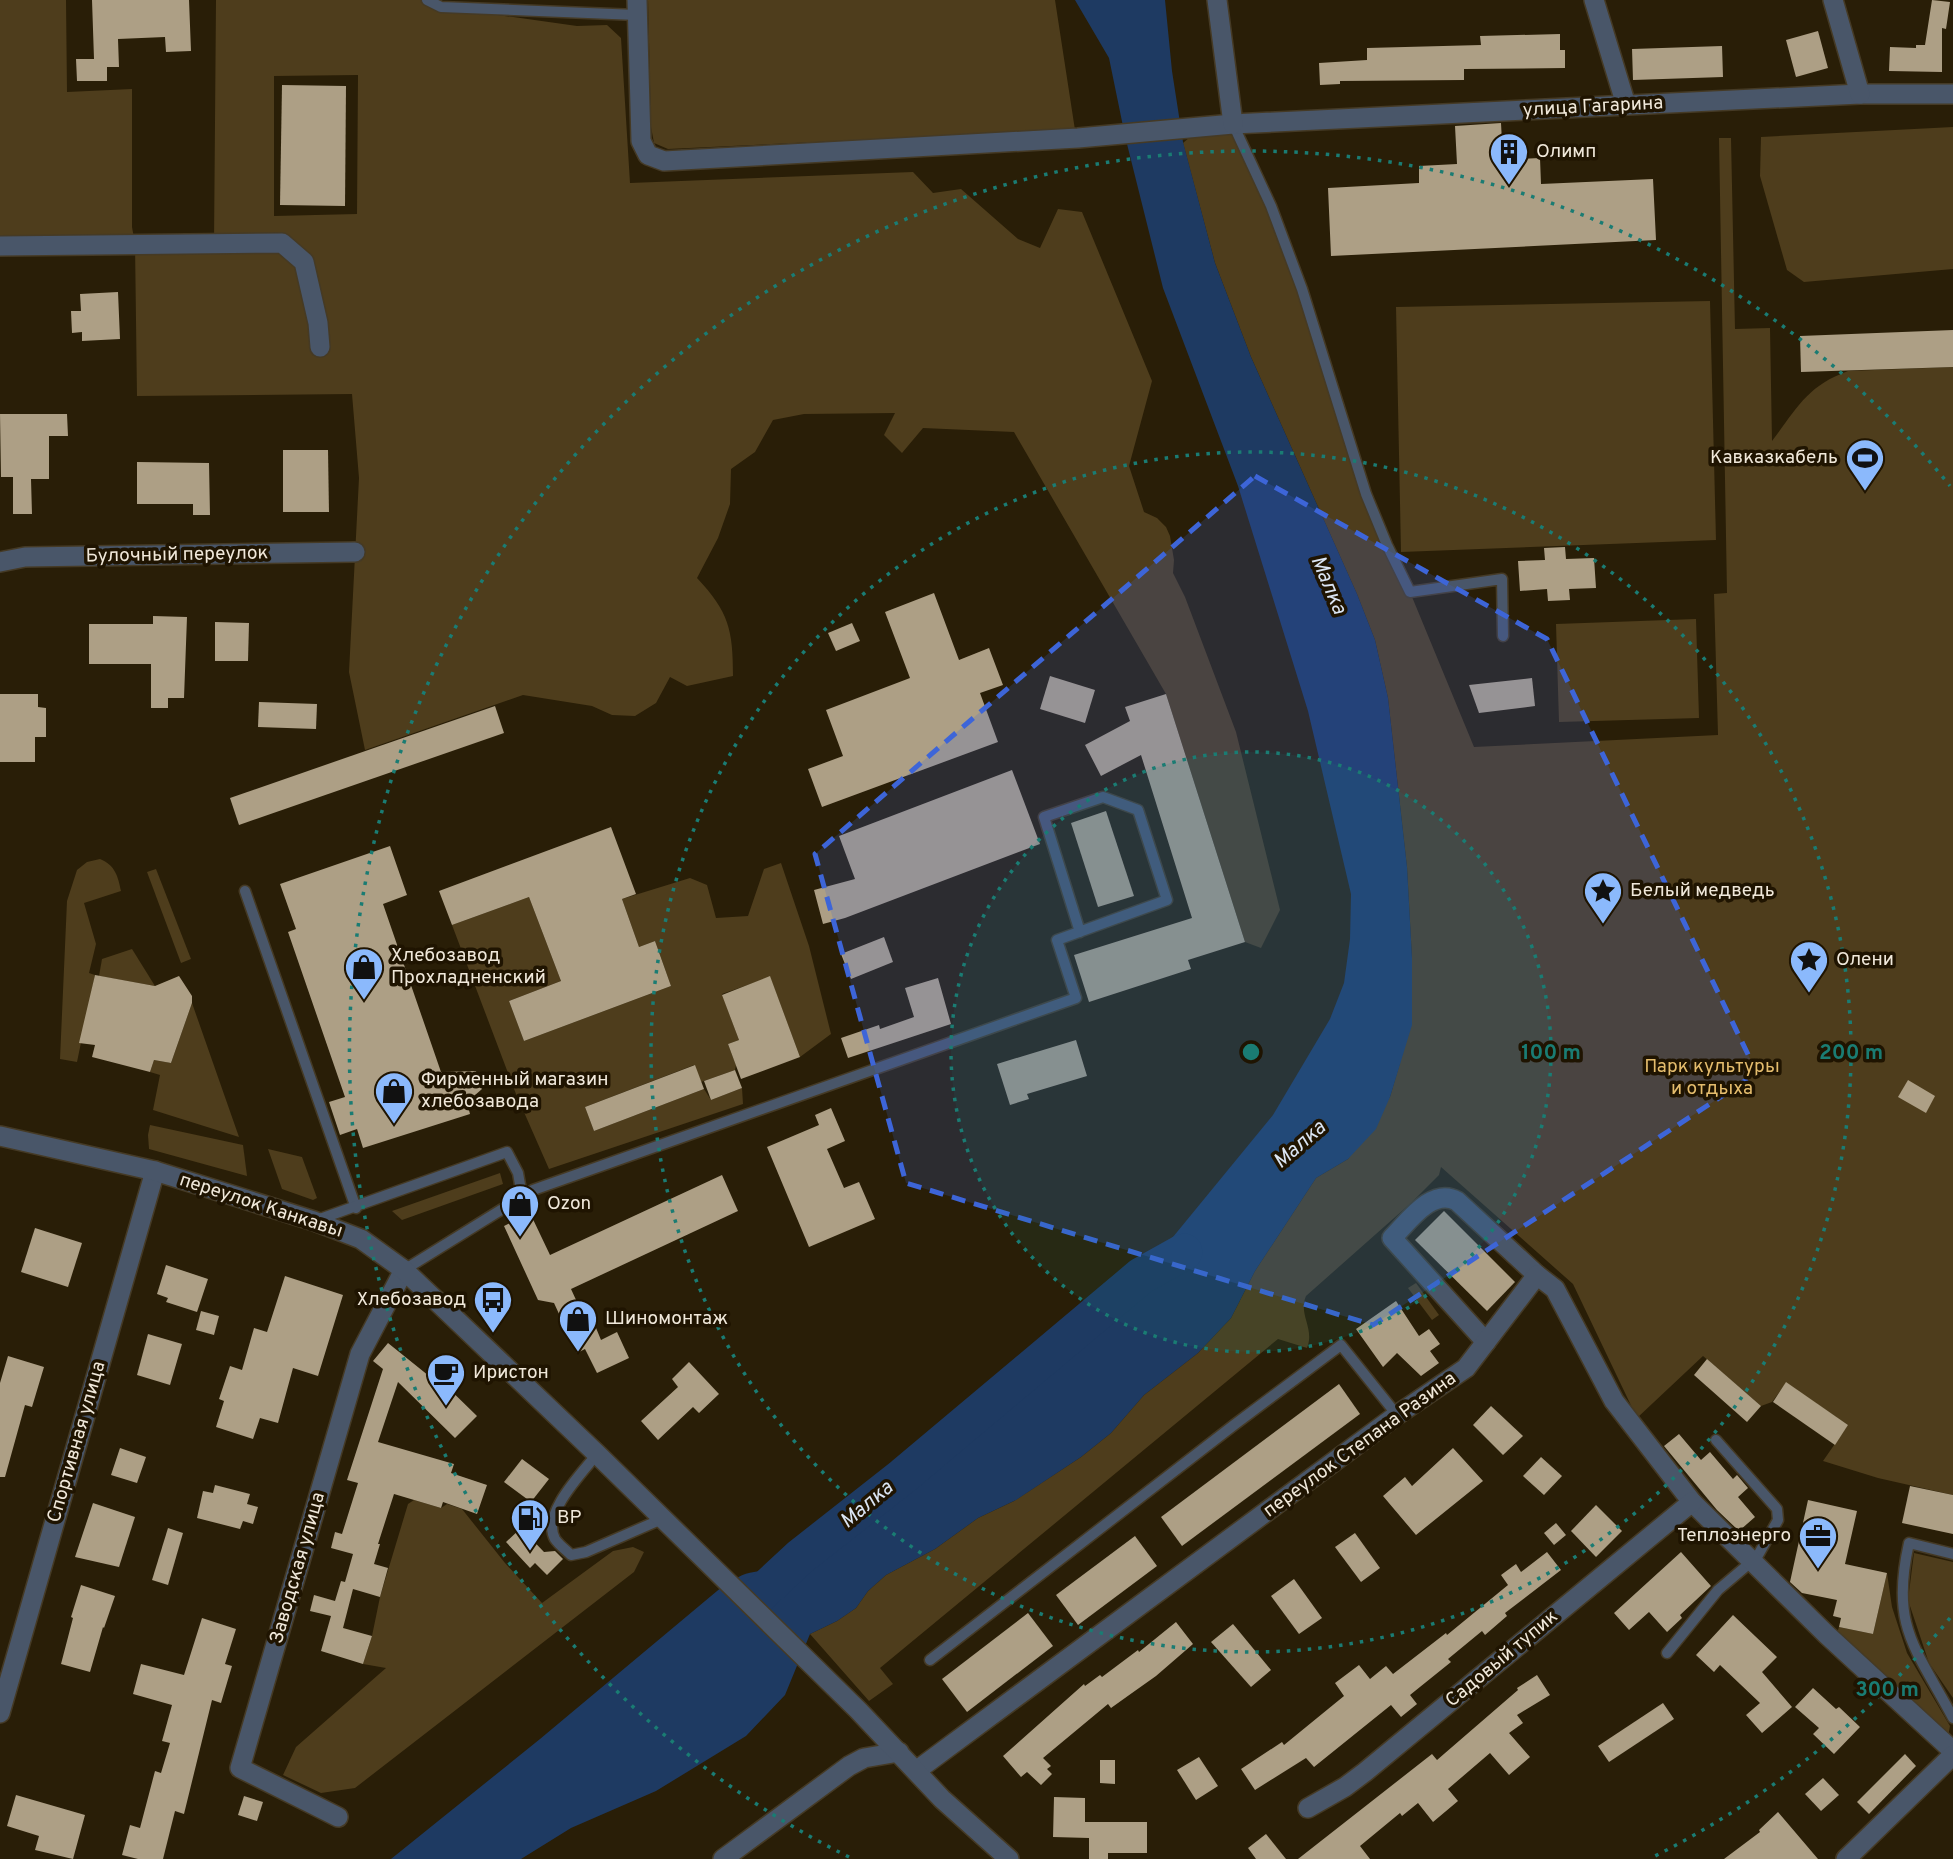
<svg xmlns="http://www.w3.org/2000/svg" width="1953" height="1859" font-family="Overpass,sans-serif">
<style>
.green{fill:#4e3d1c;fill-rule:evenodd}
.water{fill:#1e3a62}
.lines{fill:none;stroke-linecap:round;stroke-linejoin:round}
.river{stroke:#1e3a62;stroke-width:37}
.building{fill:#ad9f85}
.service-casing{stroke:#453a25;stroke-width:13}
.minor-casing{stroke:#453a25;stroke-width:22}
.tertiary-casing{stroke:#453a25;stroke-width:22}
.service{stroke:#495669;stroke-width:10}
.minor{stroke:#495669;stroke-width:19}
.tertiary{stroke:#495669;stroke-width:19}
.marked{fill:#3d65d8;fill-opacity:0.2;stroke:#3d65d8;stroke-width:5;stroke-dasharray:14 9;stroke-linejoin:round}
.ring{fill:none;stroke:#1a7c73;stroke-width:3.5;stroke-dasharray:3.5 7}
.labels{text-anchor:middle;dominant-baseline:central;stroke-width:7;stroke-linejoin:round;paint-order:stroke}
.street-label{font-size:19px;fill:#f0e8da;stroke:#1f1401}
.poi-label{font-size:19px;fill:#f0e8da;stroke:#1f1401;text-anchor:start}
.park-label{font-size:19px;fill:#e5bd6d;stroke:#1f1401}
.water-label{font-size:21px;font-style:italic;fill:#dbe5f3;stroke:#1f1401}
.centre{fill:#1a7c73;stroke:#1f1401;stroke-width:3.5}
.ring-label{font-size:21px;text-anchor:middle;font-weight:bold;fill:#1a7c73;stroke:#1f1401;stroke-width:7;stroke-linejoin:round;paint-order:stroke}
</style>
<rect width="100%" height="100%" fill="#291e07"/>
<g class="green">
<path d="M0,0H66L67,92L132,89V227L135,244L214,243L216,0H427L441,7L577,26L607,25L621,38L630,183L913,172L933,193L961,189L1018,239L1040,248L1058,209L1082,212L1152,381L1129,466L1144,512L1157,518L1166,527L1170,536L1174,560L1173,573L1185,597L1236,732L1280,910L1261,948L1245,942L1166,694L1014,432L923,428L902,453L884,435L895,413L804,414L773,420L755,452L731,469L730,504L718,538L697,578C729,612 733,630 733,676L687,686L670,677L656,703L635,716L612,715L592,706L523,695L365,750L349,672L359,478L352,394L137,396L135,244L0,246ZM358,75L357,214L274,216V76Z"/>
<path d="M648,0H1055L1075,130L668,149L654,143L651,127Z"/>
<path d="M1233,124L1271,206L1366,494L1410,592L1474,747L1718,735L1714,594L1727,593L1719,138H1731L1735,329L1770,328L1772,441C1797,408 1807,386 1848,371L1953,367V1495L1878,1478L1823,1461L1848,1425L1786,1383L1772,1402L1761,1406L1703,1356L1637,1418L1573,1284L1441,1167L1439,1175L1411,1203L1306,1296C1298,1315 1315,1328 1307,1348L1278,1339L880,1668L893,1684L869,1701L810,1634L837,1621L856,1608L868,1591L886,1575L935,1549L978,1518L1014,1501L1081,1457L1111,1433L1144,1395L1198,1353L1231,1318L1255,1271L1316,1178L1348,1159L1390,1097L1400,1063L1412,958L1407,867L1388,698L1375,640L1357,594L1251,357L1215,263L1183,143L1190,137Z"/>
<path d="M1953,127V269L1804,282L1787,270L1760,176L1761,137Z"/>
<path d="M1710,301L1716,540L1401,552L1396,307Z"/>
<path d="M1696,619L1699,718L1559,722L1556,624Z"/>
<path d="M100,859C115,865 118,876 121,891L84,903L96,944L89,973L95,975L77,1062L60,1059L67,901L77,870L87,862Z"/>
<path d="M781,863L809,946L831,1034L800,1057L770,977L722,994L739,1040L728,1044L736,1065L735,1070L701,1082L694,1065L585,1107L594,1131L704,1089L711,1100L742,1088L743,1104L549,1169L516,1094L452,925L529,897L561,981L509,1001L524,1041L671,986L655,941L639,947L622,899L690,878L707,885L716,918L748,916L764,869Z"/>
<path d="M156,869L191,959L181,963L147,872Z"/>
<path d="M132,949L155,986L99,976L102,959Z"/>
<path d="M192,1003L239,1137L153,1110L160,1075L150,1072L154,1060L171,1063Z"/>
<path d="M150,1125L243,1145L247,1176L149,1149L148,1135Z"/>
<path d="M268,1149L302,1157L317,1198L313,1200L282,1189Z"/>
<path d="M500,1173L503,1184L402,1220L392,1211Z"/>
<path d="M1416,1283L1439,1315L1432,1320L1408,1288Z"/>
<path d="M414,1500L441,1508L447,1504L462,1509L505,1563L542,1603L613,1551L633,1547L644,1552L634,1572L355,1788L321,1793L283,1775L296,1747L386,1668L363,1664L372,1636L380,1597L408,1504Z"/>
<path d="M1914,1553L1953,1562V1698L1929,1663L1908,1600Z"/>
<path d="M1887,1573L1892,1607L1907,1653L1950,1726L1948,1737L1836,1636L1839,1627L1873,1634Z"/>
</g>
<path class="water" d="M1075,0H1165L1172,71L1183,142L1215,263L1251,357L1357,594L1375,640L1388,698L1407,867L1412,958V1025L1390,1097L1376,1129L1348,1159L1316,1178L1255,1271L1231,1318L1198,1353L1144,1395L1111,1433L1081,1457L1016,1500L978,1518L935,1549L886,1575L868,1591L856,1608L837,1621L810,1634L785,1695L746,1736L656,1791L571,1828L521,1859H391L540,1739L723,1586C733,1580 743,1573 754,1572C779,1569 780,1579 800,1557L903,1476L1141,1276L1273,1115L1330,1019L1344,983L1350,939L1351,894L1308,711L1238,486L1163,288L1125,136L1109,58Z"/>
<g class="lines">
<path class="river" d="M757,1597L800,1557L903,1476L1141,1276L1184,1252"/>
</g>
<g class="building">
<path d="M92,0H189L191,51L166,52L165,37L118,39L119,67H107V81H77L76,59H94Z"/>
<path d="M1932,0L1950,2L1946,29L1942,28V72L1889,71L1890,47L1916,48V45H1925Z"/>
<path d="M1818,31L1828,68L1796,77L1786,40Z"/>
<path d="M1560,34V50H1565V68L1464,69V80L1340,81V84L1320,85L1319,63L1367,60V48L1481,45L1480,36Z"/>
<path d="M1722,46L1723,77L1633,80L1632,49Z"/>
<path d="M282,85L346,86L345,206L280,205Z"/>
<path d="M1501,123L1503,160L1540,158L1541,184L1653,179L1656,240L1331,256L1328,188L1419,183V166L1457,164L1455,126Z"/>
<path d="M118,292L120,339L82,341V332L72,333L71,311H81L80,294Z"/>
<path d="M1953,330V367L1801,372L1800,336Z"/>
<path d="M0,414H67L68,436H49V479H31L32,514H13V477H1Z"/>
<path d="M283,450H328L329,512H283Z"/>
<path d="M137,462L209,463L210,515H193V504H137Z"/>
<path d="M1565,547L1566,559L1594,558L1596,588L1569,589L1570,600L1548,601L1547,589L1520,591L1518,561L1545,560L1544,548Z"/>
<path d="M934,593L959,660L989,648L1003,685L980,693L998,742L822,807L808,769L843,756L826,710L910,678L885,612Z"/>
<path d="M153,616L187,617L184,698H168V708H151V664H89V624H153Z"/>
<path d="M215,622L249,623L248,661H215Z"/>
<path d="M852,623L860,641L836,651L828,633Z"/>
<path d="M1050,676L1095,690L1085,723L1040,709Z"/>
<path d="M1532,678L1535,706L1479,713L1469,685Z"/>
<path d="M0,694H38V707L46,708V737H35V762H0Z"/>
<path d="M1166,694L1245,942L1188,960L1191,969L1089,1002L1074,955L1192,918L1141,755L1101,776L1085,745L1130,721L1125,707Z"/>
<path d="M259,702L317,704L316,729L258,727Z"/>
<path d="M495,706L504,733L239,825L230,798Z"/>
<path d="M1012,770L1040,844L845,918L823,924L814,890L855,879L839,836Z"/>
<path d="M1106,811L1134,896L1098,907L1071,823Z"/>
<path d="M611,827L636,894L622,899L639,947L655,941L671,986L524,1041L509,1001L561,981L529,897L452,925L439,891Z"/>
<path d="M390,846L407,895L383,904L441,1072L476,1071L482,1089L467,1102L470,1114L363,1148L357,1129L340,1135L329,1102L345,1097L288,932L296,929L280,884Z"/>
<path d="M884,937L893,962L851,979L841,954Z"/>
<path d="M95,975L155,986L179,976L192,996V1003L171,1063L154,1060L150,1072L92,1057L95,1045L79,1043Z"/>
<path d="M770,976L800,1057L741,1079L728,1044L739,1040L722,995Z"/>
<path d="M938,978L951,1024L848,1058L841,1038L879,1025L880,1029L914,1017L905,988Z"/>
<path d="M1076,1040L1087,1076L1027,1094L1029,1099L1010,1105L997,1064Z"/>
<path d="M695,1065L704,1089L594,1131L585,1107Z"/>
<path d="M735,1070L742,1088L711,1100L704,1081Z"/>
<path d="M1908,1080L1935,1096L1926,1113L1898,1097Z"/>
<path d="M831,1108L845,1141L827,1149L844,1188L859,1182L875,1219L809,1247L767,1147L819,1125L815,1115Z"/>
<path d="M722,1175L738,1211L571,1289L588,1326L594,1323L601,1340L617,1332L629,1358L597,1373L585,1349L577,1353L554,1303L538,1300L504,1226L530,1213L550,1255Z"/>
<path d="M1444,1211L1515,1282L1487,1311L1415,1240Z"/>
<path d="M35,1228L82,1243L68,1287L21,1272Z"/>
<path d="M166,1265L208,1279L197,1312L166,1302L168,1298L157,1294Z"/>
<path d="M285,1276L343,1295L318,1376L293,1368L278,1423L260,1418L253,1439L216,1427L224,1401L219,1399L230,1366L242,1370L254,1328L267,1332Z"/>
<path d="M1396,1301L1419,1336L1429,1329L1440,1344L1430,1351L1439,1363L1421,1376L1397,1353L1383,1367L1356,1329Z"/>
<path d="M201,1311L219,1316L214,1335L196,1330Z"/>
<path d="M148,1334L182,1344L170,1385L137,1375Z"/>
<path d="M388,1343L434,1380L437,1377L477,1416L455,1438L398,1382L378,1442L454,1464L451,1473L487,1485L477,1514L443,1502L441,1508L394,1494L378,1544H380L374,1564L388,1568L380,1597L353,1589L343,1628L372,1636L363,1664L321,1651L331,1616L310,1611L314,1595L335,1601L341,1581L345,1582L353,1554L331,1548L335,1532L342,1534L358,1483L347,1480L383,1369L373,1361Z"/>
<path d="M8,1356L44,1367L32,1407L25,1405L5,1477H0V1383Z"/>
<path d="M1707,1359L1761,1406L1747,1422L1694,1375Z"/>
<path d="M689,1362L719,1394L699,1413L693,1407L658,1440L641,1421L678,1387L672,1379Z"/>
<path d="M1786,1382L1848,1425L1835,1445L1773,1402Z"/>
<path d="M1339,1384L1360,1414L1182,1546L1161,1517Z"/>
<path d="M1491,1406L1523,1436L1503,1455L1473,1425Z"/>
<path d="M1679,1434L1701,1460L1710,1452L1733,1479L1737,1475L1748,1488L1738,1497L1755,1517L1739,1531L1717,1510L1664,1446Z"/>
<path d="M120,1448L146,1457L137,1483L111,1475Z"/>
<path d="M1453,1448L1483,1481L1416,1535L1383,1496L1405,1477L1412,1486Z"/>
<path d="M1541,1457L1562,1476L1544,1495L1523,1476Z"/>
<path d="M522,1459L549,1479L531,1502L504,1482Z"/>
<path d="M215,1485L250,1494L247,1504L258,1507L253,1524L243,1521L240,1529L197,1518L203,1491L213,1493Z"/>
<path d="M1910,1486L1953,1495V1534L1902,1523Z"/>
<path d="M1808,1500L1857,1511L1845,1564L1887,1573L1873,1634L1839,1627L1841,1618L1833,1616L1837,1600L1802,1593L1790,1582Z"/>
<path d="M93,1503L135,1517L119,1567L75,1557Z"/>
<path d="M1596,1505L1622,1531L1596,1557L1571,1531Z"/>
<path d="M1556,1523L1566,1535L1554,1545L1544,1533Z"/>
<path d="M168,1528L183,1533L168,1585L152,1580Z"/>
<path d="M521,1528L544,1552L555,1551L563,1559L547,1575L535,1563L530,1568L506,1542Z"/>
<path d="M1355,1533L1380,1568L1361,1582L1335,1547Z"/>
<path d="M1135,1536L1157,1566L1078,1625L1056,1595Z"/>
<path d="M1547,1552L1561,1570L1505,1613L1507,1616L1485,1635L1482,1631L1448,1659L1451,1662L1410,1695L1417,1704L1401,1717L1391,1705L1314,1767L1306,1758L1255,1790L1241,1769L1282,1742L1284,1745L1344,1696L1335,1683L1359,1665L1370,1679L1386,1666L1393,1674L1446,1633L1447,1635L1508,1585L1501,1575L1516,1564L1521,1572Z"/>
<path d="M1681,1552L1711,1586L1680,1615L1682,1618L1667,1632L1649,1612L1629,1630L1614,1613Z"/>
<path d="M1294,1579L1322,1618L1299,1634L1271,1596Z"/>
<path d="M81,1585L115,1596L104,1628L103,1627L90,1672L61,1664L73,1618L71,1617Z"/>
<path d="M1028,1613L1053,1646L967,1712L942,1679Z"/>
<path d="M1733,1615L1777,1657L1762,1672L1792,1707L1762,1733L1746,1715L1760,1703L1720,1665L1714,1672L1696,1655Z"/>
<path d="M202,1618L236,1629L225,1664L232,1666L221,1703L212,1700L184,1814L175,1811L163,1859H138L122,1855L130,1825L140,1828L155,1771L161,1773L170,1743L162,1741L172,1705L133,1694L141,1664L184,1675Z"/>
<path d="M1176,1622L1193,1644L1156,1676L1132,1693L1111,1708L1108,1704L1043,1758L1051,1766L1047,1769L1052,1774L1041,1785L1027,1772L1021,1777L1003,1756L1084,1684L1085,1686L1100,1675L1102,1677L1138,1650L1139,1652Z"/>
<path d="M1233,1624L1271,1670L1251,1687L1211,1642Z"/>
<path d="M1537,1675L1550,1695L1517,1715L1523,1723L1509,1733L1530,1757L1509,1775L1490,1753L1448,1789L1458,1801L1433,1822L1418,1803L1402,1816L1400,1813L1360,1846L1370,1859H1298L1432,1754L1437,1760L1518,1690L1517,1688Z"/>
<path d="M1813,1688L1836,1709L1839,1707L1860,1727L1834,1754L1813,1734L1819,1728L1795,1707Z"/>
<path d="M1663,1703L1674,1719L1609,1762L1598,1746Z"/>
<path d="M1905,1754L1916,1766L1869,1814L1857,1802Z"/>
<path d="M1199,1757L1218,1786L1196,1800L1177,1770Z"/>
<path d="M1100,1760H1115V1784L1100,1783Z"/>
<path d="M1823,1778L1839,1795L1821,1811L1805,1794Z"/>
<path d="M16,1795L85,1815L73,1859L35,1850L39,1836L7,1826Z"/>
<path d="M244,1796L263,1802L257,1821L238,1815Z"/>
<path d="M1054,1797L1085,1798V1822H1147V1853H1108V1859H1089V1838L1053,1837Z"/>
<path d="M1778,1812L1818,1859H1724L1760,1832L1759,1830Z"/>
<path d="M1266,1834L1286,1859H1256L1248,1848Z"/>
</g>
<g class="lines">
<g class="service-casing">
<g id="service">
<path d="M427,0L441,7L637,15"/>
<path d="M1233,124L1271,206L1302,289L1366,494L1387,545L1410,592L1502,579L1503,636"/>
<path d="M245,891L356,1208"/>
<path d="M317,1220L507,1152L518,1173L522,1196"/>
<path d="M404,1270L533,1190L1076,998L1057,940L1167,900L1138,810L1103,797L1044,817L1080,932"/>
<path d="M597,1454C582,1473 541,1514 555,1539C559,1545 566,1550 571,1555L586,1552L662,1519"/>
<path d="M1953,1554L1909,1543C1890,1627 1916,1648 1953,1718"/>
<path d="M1667,1653L1718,1590L1757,1557L1778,1520L1777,1509L1716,1440"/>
<path d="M930,1660L1234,1425L1341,1345L1397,1415"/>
</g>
</g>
<g class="minor-casing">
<g id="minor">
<path d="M637,0L641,141L648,155L664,161L1078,138L1233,124L1860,94H1953"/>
<path d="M1217,0L1233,124"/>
<path d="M1594,0L1626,105"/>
<path d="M1833,0L1860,94"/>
<path d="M0,246L282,243L304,262L318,323L320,347"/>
<path d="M0,562L25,557L355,552"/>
<path d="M1486,1342L1392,1238C1408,1222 1432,1187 1457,1201L1537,1275"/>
<path d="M0,1713L155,1171"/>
<path d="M916,1771L1397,1415L1466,1368L1537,1275L1555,1289L1614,1401L1692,1502L1827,1635L1953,1751"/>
<path d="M1308,1808L1345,1787L1365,1772L1692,1502"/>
<path d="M338,1817L240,1768L360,1354L404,1270"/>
<path d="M723,1859L849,1766L864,1758L899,1752"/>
<path d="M1846,1859L1953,1755"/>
</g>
</g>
<g class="tertiary-casing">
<path id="tertiary" d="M0,1136L155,1171L314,1221L361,1239L404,1270L597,1454L858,1710L942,1799L1009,1859"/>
</g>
<use href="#service" class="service"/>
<use href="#minor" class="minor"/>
<use href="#tertiary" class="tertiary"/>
</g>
<path class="marked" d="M1255,476L1547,639L1757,1073L1373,1325L906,1183L815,854Z"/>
<circle cx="1251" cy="1052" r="300" fill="#1a7c73" fill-opacity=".12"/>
<g class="ring">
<circle cx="1251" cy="1052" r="300"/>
<circle cx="1251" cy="1052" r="600"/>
<path d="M1950 1618A900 900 0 0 1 1653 1857M849 1857A900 900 0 1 1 1950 486"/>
</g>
<defs>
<g id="building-pin" transform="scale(2.0125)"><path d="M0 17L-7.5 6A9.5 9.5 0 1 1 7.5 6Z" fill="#8bb9fc" stroke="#1f1401"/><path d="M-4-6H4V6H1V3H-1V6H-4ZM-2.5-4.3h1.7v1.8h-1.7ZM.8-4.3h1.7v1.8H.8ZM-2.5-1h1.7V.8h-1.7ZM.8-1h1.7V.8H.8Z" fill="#111"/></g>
<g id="stadium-pin" transform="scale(2.0125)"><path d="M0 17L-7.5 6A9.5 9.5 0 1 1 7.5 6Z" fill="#8bb9fc" stroke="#1f1401"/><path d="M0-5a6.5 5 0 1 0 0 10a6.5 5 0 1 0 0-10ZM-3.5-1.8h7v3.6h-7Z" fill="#111"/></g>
<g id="sight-pin" transform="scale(2.0125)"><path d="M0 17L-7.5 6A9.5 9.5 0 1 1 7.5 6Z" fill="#8bb9fc" stroke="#1f1401"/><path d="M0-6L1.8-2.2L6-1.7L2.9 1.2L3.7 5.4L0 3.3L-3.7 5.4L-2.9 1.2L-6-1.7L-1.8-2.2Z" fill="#111"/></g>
<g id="shop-pin" transform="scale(2.0125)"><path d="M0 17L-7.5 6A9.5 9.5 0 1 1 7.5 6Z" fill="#8bb9fc" stroke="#1f1401"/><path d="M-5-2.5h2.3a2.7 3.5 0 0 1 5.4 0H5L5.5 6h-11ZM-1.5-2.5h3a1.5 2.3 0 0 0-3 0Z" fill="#111"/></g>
<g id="bus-pin" transform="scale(2.0125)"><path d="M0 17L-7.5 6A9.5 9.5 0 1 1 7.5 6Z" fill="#8bb9fc" stroke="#1f1401"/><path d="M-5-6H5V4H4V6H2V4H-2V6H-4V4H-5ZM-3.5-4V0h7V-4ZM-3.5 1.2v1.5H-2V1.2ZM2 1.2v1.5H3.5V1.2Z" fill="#111"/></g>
<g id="cafe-pin" transform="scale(2.0125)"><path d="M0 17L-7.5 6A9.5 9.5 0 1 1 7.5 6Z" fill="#8bb9fc" stroke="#1f1401"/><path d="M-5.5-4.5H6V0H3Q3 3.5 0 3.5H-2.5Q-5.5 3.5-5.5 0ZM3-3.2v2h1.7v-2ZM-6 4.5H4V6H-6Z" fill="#111"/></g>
<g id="fuel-pin" transform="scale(2.0125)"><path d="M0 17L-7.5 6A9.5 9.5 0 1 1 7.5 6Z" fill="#8bb9fc" stroke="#1f1401"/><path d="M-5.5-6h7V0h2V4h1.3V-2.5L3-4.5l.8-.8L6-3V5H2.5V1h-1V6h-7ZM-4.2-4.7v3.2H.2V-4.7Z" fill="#111"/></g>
<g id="office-pin" transform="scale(2.0125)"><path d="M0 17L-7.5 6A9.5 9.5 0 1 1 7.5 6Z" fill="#8bb9fc" stroke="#1f1401"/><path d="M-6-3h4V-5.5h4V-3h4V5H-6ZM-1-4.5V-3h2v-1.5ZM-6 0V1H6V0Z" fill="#111"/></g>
</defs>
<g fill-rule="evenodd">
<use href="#building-pin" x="1509" y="152"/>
<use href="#stadium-pin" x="1865" y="458"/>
<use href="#sight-pin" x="1603" y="891"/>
<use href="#sight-pin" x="1809" y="960"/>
<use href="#shop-pin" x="364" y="967"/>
<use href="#shop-pin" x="394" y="1091"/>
<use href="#shop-pin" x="520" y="1204"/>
<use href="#bus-pin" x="493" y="1300"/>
<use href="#shop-pin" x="578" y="1319"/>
<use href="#cafe-pin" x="446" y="1373"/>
<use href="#fuel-pin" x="530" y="1518"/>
<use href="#office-pin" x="1818" y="1536"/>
</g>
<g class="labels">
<g class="street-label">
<text transform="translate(1593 107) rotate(-3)">улица Гагарина</text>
<text transform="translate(177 555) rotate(-1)">Булочный переулок</text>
<text transform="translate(261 1206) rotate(18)">переулок Канкавы</text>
<text transform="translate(77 1442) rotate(-74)">Спортивная улица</text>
<text transform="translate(1360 1445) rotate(-36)">переулок Степана Разина</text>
<text transform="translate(298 1568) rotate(-74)">Заводская улица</text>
<text transform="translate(1502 1659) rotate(-40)">Садовый тупик</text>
</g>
<g class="poi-label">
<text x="1536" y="152">Олимп</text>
<text x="1838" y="458" text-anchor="end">Кавказкабель</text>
<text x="1630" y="891">Белый медведь</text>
<text x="391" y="956">Хлебозавод<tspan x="391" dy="22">Прохладненский</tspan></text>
<text x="1836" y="960">Олени</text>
<text x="421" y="1080">Фирменный магазин<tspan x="421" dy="22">хлебозавода</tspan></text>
<text x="547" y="1204">Ozon</text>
<text x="466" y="1300" text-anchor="end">Хлебозавод</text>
<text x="605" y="1319">Шиномонтаж</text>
<text x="473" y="1373">Иристон</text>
<text x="557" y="1518">BP</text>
<text x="1791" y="1536" text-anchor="end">Теплоэнерго</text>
</g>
<g class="park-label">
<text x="1712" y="1067">Парк культуры<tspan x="1712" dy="22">и отдыха</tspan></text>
</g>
<g class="water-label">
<text transform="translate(1328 585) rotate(67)">Малка</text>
<text transform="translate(1300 1145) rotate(-41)">Малка</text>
<text transform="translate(867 1505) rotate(-40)">Малка</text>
</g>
</g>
<circle cx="1251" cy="1052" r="10" class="centre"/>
<g class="ring-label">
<text x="1551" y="1059">100 m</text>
<text x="1851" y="1059">200 m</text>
<text x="1887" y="1696">300 m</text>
</g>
</svg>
